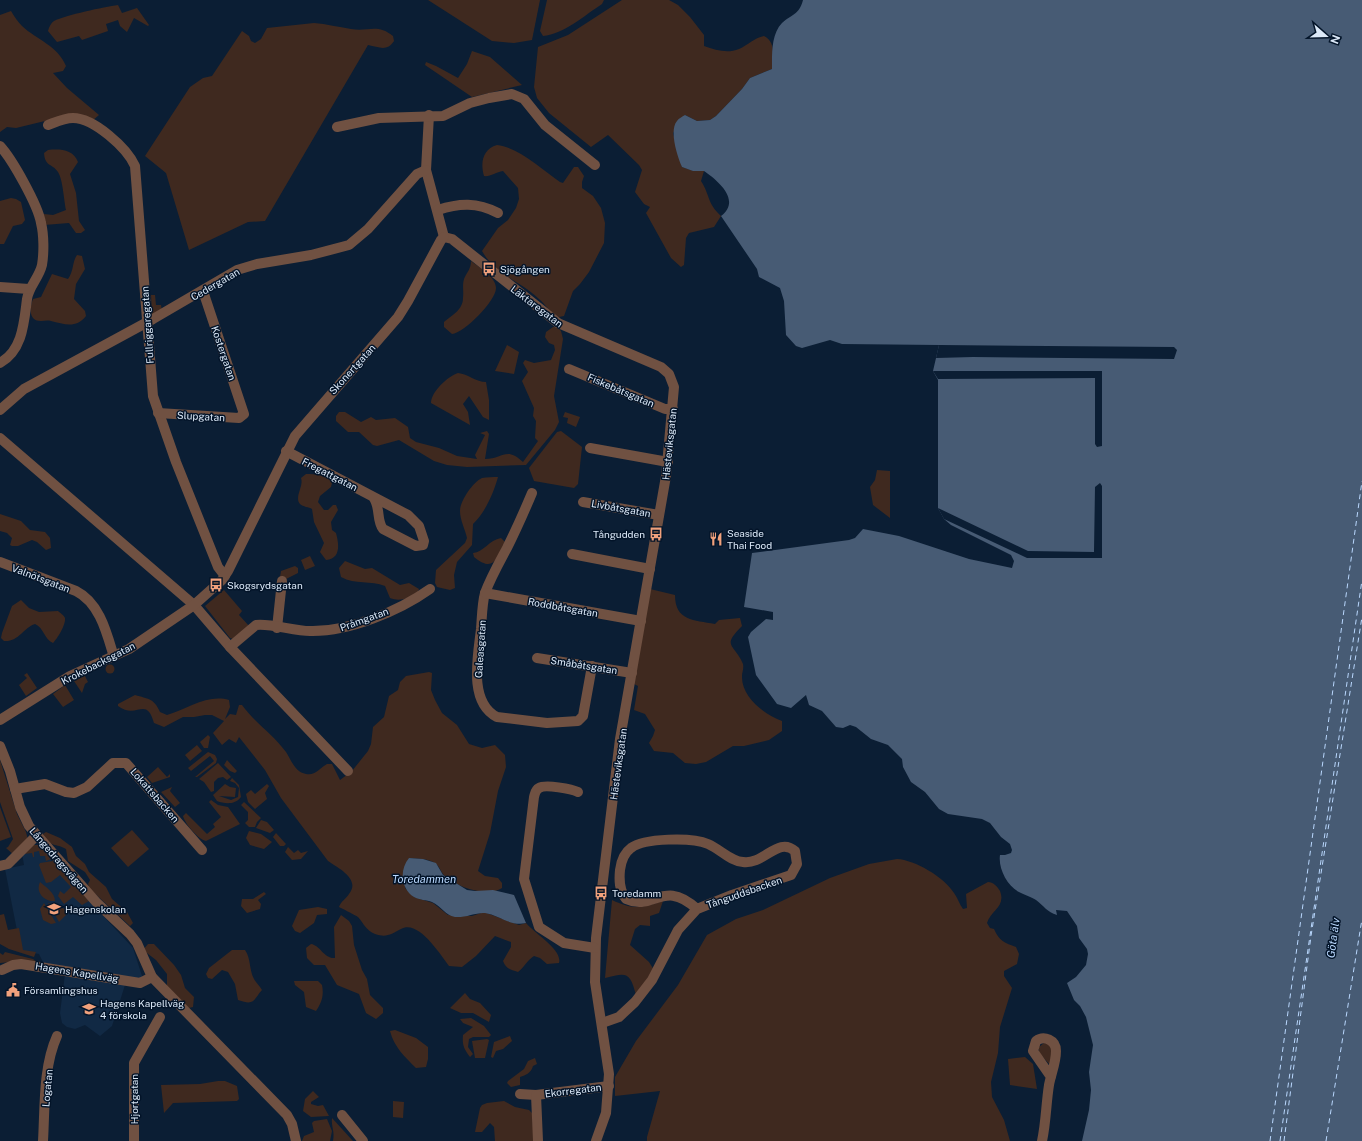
<svg xmlns="http://www.w3.org/2000/svg" width="1362" height="1141" font-family="'Public Sans',sans-serif">
<style>
.built{fill:#112944}
.green{fill:#3f291f}
.water{fill:#475b74}
.pier{fill:#0b1e34}
.lines{fill:none;stroke-linecap:round;stroke-linejoin:round}
.ferry{stroke:#bad8fe;stroke-width:1;stroke-dasharray:5 4;stroke-linecap:butt}
.minor{stroke:#705142;stroke-width:10}
.labels{text-anchor:middle;dominant-baseline:central;stroke-width:3;stroke-linejoin:round;paint-order:stroke}
.poi-label{font-size:10px;fill:#dce9f8;stroke:#031429;text-anchor:start}
.street-label{font-size:10px;fill:#dce9f8;stroke:#031429}
.water-label{font-size:11px;font-style:italic;fill:#bad8fe;stroke:#031429}
</style>
<rect width="100%" height="100%" fill="#0b1e34"/>
<g class="built">
<path d="M39,847L133,948L143,979L44,964L39,954L21,951L5,869L24,865L22,853Z"/>
<path d="M65,974L125,985L112,1026L100,1036L85,1025L75,1029L67,1027L62,1023L60,1013Z"/>
</g>
<g class="green">
<path d="M428,0H540L532,40L514,43L492,41Z"/>
<path d="M547,0H604L602,4C585,15 564,34 543,36L540,31Z"/>
<path d="M622,0H669L678,5L690,17L704,35V46C716,50 727,54 739,49C748,45 754,38 764,36C777,43 772,56 772,69L750,78L742,89L716,116L710,120L697,121L685,115L673,133L682,167L694,171H704L701,181C710,195 707,203 721,216L714,227L689,233L686,238L684,265L681,267L671,258L646,213L650,207L644,204L635,192L642,170L639,165L608,135L591,147L549,113L537,98L534,87L538,47L568,35Z"/>
<path d="M118,5L122,13L137,8L149,25L148,26L134,18L127,32L120,26L118,20L106,24L108,31L82,40L79,36L57,42L48,31C49,27 51,23 54,21C66,15 104,7 118,5Z"/>
<path d="M11,11C14,16 18,22 22,26C37,40 57,45 66,66L63,71L53,73L67,88L99,115L92,121L49,120L16,128L7,127L0,132V15Z"/>
<path d="M314,23C327,24 338,27 351,29C369,32 377,23 393,36L394,41C387,52 379,47 368,45L265,221L248,222L189,250L166,173L145,156L190,87L203,78L212,76L242,31L249,36L251,41L255,43L261,39L267,28Z"/>
<path d="M472,51L490,57L522,85L472,97L425,65L426,62L436,66L458,78L467,64Z"/>
<path d="M497,145C518,147 543,170 560,182L563,183L574,167H578L584,176L582,182V188L593,196L601,208L605,223L604,243L589,272L580,284L573,291L564,316L559,317C549,312 547,306 539,299C521,281 496,276 482,251L498,228L508,220L516,208L519,199L518,188L503,171C496,172 490,177 484,176C480,162 483,149 497,145Z"/>
<path d="M48,150C60,149 73,149 78,162L70,174L76,193L79,221L85,230L81,233H76L69,223L44,225L42,215L44,214L53,215L66,210C64,201 63,180 58,172C52,163 45,167 44,153Z"/>
<path d="M11,198L16,199L21,202L25,220L22,224L13,226L4,244H0V201Z"/>
<path d="M77,255L82,256L85,269L76,284L74,299L85,311L86,316C76,329 64,324 51,321C47,320 44,321 41,321C28,321 30,307 33,299L41,297L52,274L68,279C74,271 72,262 77,255Z"/>
<path d="M471,261C479,267 496,277 496,288C496,301 464,333 452,334L444,327V322C452,315 463,310 463,298C464,291 462,286 464,279C467,272 471,269 471,261Z"/>
<path d="M151,295H155L156,305H161L162,311L152,314Z"/>
<path d="M553,327H557L561,331L563,339L554,396L559,422L555,430L526,465L467,467L447,465L434,461L399,440L377,446L373,445L359,432H348L336,421V416L339,412H345L361,422L371,417L376,420L395,418L408,427L410,438L416,442L439,448L457,456L477,459L475,455L485,435L480,433L487,431L489,434L485,459C503,459 506,446 523,462L538,441L535,438L536,421L533,416L534,408L522,381L528,372L523,363L525,360L534,363L551,360L555,350L554,345L549,343L545,337L546,332Z"/>
<path d="M507,345L519,352L514,374L495,371Z"/>
<path d="M458,373C468,374 476,382 486,382L489,400V420L483,417L469,396L463,404L468,412L470,425L431,403C431,392 448,376 458,373Z"/>
<path d="M565,412L580,417L576,427L567,423L568,418L563,417Z"/>
<path d="M561,431L582,447L578,484L574,488L534,481L529,468L557,432Z"/>
<path d="M877,470L890,471V518L873,505L870,487L875,480Z"/>
<path d="M306,474C315,474 327,475 332,483L331,487L320,496L318,502L324,510H328L333,505H336L338,510L331,522L332,530L336,533C339,544 341,559 326,560L320,552L324,543L314,522L312,509C309,507 303,507 300,504C294,497 304,486 301,478Z"/>
<path d="M498,477C494,492 485,513 473,524L472,545L457,562L454,575L455,588L450,590L437,587L435,583L436,570L465,543L467,538C465,529 460,520 460,511C460,501 473,482 482,478C487,477 493,477 498,477Z"/>
<path d="M0,514L21,521L30,530L45,532L50,538L51,548L46,550L37,542L32,540L18,546H12L10,545L12,538L7,533L0,531Z"/>
<path d="M501,538L505,542C496,559 494,573 474,557L473,553C484,552 489,540 501,538Z"/>
<path d="M310,556L315,566L305,570L301,560Z"/>
<path d="M345,561L365,569L372,568L400,585L409,583L419,589L417,594C408,598 400,602 390,598L385,586C371,580 355,585 341,577L339,568Z"/>
<path d="M295,566L298,568V573L286,579L280,577L281,571Z"/>
<path d="M650,589L675,595C675,621 694,620 715,624L719,620L740,618L742,626C721,647 734,643 743,664C744,669 742,672 742,676C741,697 765,715 782,721V731L769,740L744,746H733L706,762L696,764L685,763L673,753L654,751L649,743L653,736L655,730L645,714L634,710L638,686L632,683Z"/>
<path d="M224,590L242,611L239,615L249,626L233,639L230,638L205,606Z"/>
<path d="M21,600L29,608L39,612L58,611C60,613 64,615 65,618C66,625 57,639 53,643C44,639 44,628 35,624C23,628 19,642 4,641L1,638L2,633L12,606Z"/>
<circle cx="110" cy="669" r="4.5"/>
<path d="M429,672L432,673L431,690L435,700L442,713L457,725L469,744L482,748L495,745L505,755L506,767L498,791L490,833L478,871L485,876L498,878L502,883V888C487,898 457,887 445,876C441,873 440,867 436,864C429,858 418,859 409,858L405,888L414,897L433,903L448,915L472,916L484,912L519,925L526,923C534,933 563,950 559,963L547,964L540,958L534,956C526,961 525,967 518,972C511,970 506,969 503,961L511,947V942L495,936L476,956L462,967L449,966C440,954 418,919 401,929C391,934 387,938 375,934C366,930 364,924 358,917C357,916 341,908 339,907C341,901 346,899 349,894C361,879 338,868 328,861L281,798L265,770L239,737L236,743L229,739L222,745L213,733L224,721L212,715H205L194,717H183L164,727L154,723C146,695 137,720 118,706V704L135,695C148,699 154,698 160,712L167,715C188,709 207,694 229,700L230,707L225,719L230,714L236,715L239,705H242C255,723 273,734 286,752C291,760 295,772 306,774C315,776 320,768 327,764H332L340,780L352,771L368,751L371,744L373,727L384,717L389,696L398,690L400,682L406,676Z"/>
<path d="M27,673L37,688L26,696L19,685L27,678L24,675Z"/>
<path d="M85,676L88,682L85,684L82,693L74,681Z"/>
<path d="M65,685L74,700L63,707L53,694Z"/>
<path d="M208,735L210,737L208,748H204L200,742Z"/>
<path d="M197,745L202,751L190,761L185,755Z"/>
<path d="M208,752L215,755L217,759L216,763L197,777H195L214,761L210,756L191,771L188,768Z"/>
<path d="M0,760L17,814L26,832L28,840L14,855L6,848L8,847L13,839L0,802Z"/>
<path d="M227,760L237,771L235,773L230,771L224,765Z"/>
<path d="M218,763L231,777L227,780L223,777L218,778L214,782V791L211,792L204,782L199,779Z"/>
<path d="M158,767L167,777L170,774V777L152,783L147,777Z"/>
<path d="M232,778L239,785L241,797C235,805 225,804 217,801L213,795L225,784L230,787L236,788L235,797L219,796L231,800L238,797L239,788L235,783L230,781Z"/>
<path d="M267,784L269,786L265,793L267,799L255,809L248,802L246,794L251,790L255,794Z"/>
<path d="M172,787L170,791L180,803L175,807L161,792Z"/>
<path d="M211,800L218,805L228,807L240,824L206,841C198,839 185,824 183,816L186,813L207,834L215,827L213,824L221,817L209,802Z"/>
<path d="M244,802L261,818L257,822L255,827H249L245,823L248,820V812L241,805Z"/>
<path d="M0,807L11,837L0,841Z"/>
<path d="M261,820L267,822L274,830L270,833L256,828Z"/>
<path d="M132,830L149,849L128,867L111,848Z"/>
<path d="M249,831L261,834L272,842L264,849L250,845L246,838Z"/>
<path d="M46,832L60,838L72,847L76,856L85,864L89,872L106,887L112,899L127,912L133,923L130,926L90,889L88,884L90,880L85,872L68,861L66,849C56,843 50,848 43,834Z"/>
<path d="M276,833L286,844L284,846H280L273,837Z"/>
<path d="M33,845H39L51,859L46,861L45,856H40L39,851L34,852V857H33L32,853L24,854Z"/>
<path d="M288,847L294,853L298,850L301,853L308,851L301,859L292,860L285,852Z"/>
<path d="M897,859C915,860 944,877 954,893C958,898 959,904 963,909L967,908L966,894L988,882C993,882 997,886 1000,891C1006,907 991,910 987,923L990,928L994,929C999,941 1005,943 1016,947L1019,954L1017,964L1004,971V976L1012,988L1000,1027L998,1053L991,1082L992,1097L1004,1120L1010,1141H647V1137L660,1091L615,1096V1077L636,1041L678,985L707,935L736,919L763,910L830,878L869,864Z"/>
<path d="M53,861L89,901L82,905L73,897L64,904L58,896L60,891L64,894L71,887L60,875L51,882L46,883L39,865L40,863Z"/>
<path d="M40,882C46,887 55,893 55,901C45,902 35,893 40,882Z"/>
<path d="M264,892L266,894L258,900L261,904L260,909L247,913L241,906L242,899H253Z"/>
<path d="M612,900C633,910 641,908 663,901L659,913L650,916V926L640,925L635,929L630,945L649,962L654,970L636,995C630,972 627,972 605,978Z"/>
<path d="M44,903L56,923L51,924L43,920L40,909Z"/>
<path d="M48,903L65,909L66,915L59,922Z"/>
<path d="M318,907L327,909V914L317,915L314,923L300,933L295,931L292,926L299,910Z"/>
<path d="M4,914L8,930L19,928L23,950L36,952L34,957L9,949L0,944V915Z"/>
<path d="M341,915L349,921L352,926L354,945L362,970L367,979L370,995L383,1008V1013L376,1019L366,1013L359,994L337,985L325,965H314L307,958L306,948L311,944C320,945 324,959 335,958L334,927Z"/>
<path d="M148,944H154L174,965L181,975L185,988L194,997L193,1007L189,1008L167,988V974L156,960L143,950Z"/>
<path d="M232,950H245C251,958 249,970 254,979C256,983 260,986 262,990C253,1000 255,1006 238,1000L235,984L228,972L222,970L212,979L208,978L206,974L209,968Z"/>
<path d="M5,952L33,959L38,963L21,961L0,963V953L3,955Z"/>
<path d="M294,981H318L322,985C324,995 322,1002 316,1011L306,1007L304,992L295,985Z"/>
<path d="M465,993L470,999L480,1003L491,1015L489,1022L473,1013H461L450,1008Z"/>
<path d="M471,1018L484,1026L491,1035L489,1037H473L469,1039L468,1047L473,1054L470,1057C464,1049 462,1045 463,1035L473,1027L463,1023L460,1019Z"/>
<path d="M395,1030L416,1038L428,1047V1059L426,1067L416,1068C405,1057 394,1047 390,1031Z"/>
<path d="M510,1036L512,1041L503,1049L496,1051L493,1058L491,1057L494,1042Z"/>
<path d="M487,1039L489,1040L485,1058H475L472,1041Z"/>
<path d="M1044,1043L1051,1044L1052,1067L1039,1053V1047Z"/>
<path d="M1025,1057L1033,1064L1037,1089L1010,1085L1008,1059Z"/>
<path d="M535,1058L537,1064L533,1066C531,1073 526,1075 520,1077V1085L511,1087L507,1083L508,1081L524,1069L528,1061Z"/>
<path d="M218,1081H225L237,1086L239,1099L237,1101L173,1103L164,1113L161,1085L200,1084Z"/>
<path d="M313,1091L319,1097L311,1102V1104L318,1106L323,1105L329,1116L311,1117L303,1111L305,1099Z"/>
<path d="M393,1101L404,1102L403,1118L393,1117Z"/>
<path d="M504,1101L515,1107L529,1110L532,1113L534,1141H495L494,1127L490,1123L482,1132H475L480,1108L482,1105L487,1103Z"/>
<path d="M332,1118L353,1141H333C335,1131 331,1127 332,1118Z"/>
<path d="M327,1119L332,1131L330,1141H302L304,1136L314,1132L312,1123L314,1121Z"/>
</g>
<g class="water">
<path d="M803,0H1362V1141H1082L1089,1110L1091,1090L1089,1072L1093,1045L1086,1017L1080,1006L1074,1000L1067,983L1076,977L1086,965L1088,954L1087,949L1079,938L1077,926L1067,911L1056,910L1057,915C1047,912 1044,906 1036,900C1032,897 1024,895 1019,892C1007,886 998,868 1000,855H1005L1011,853L1012,850L1010,844L1001,837L990,823L982,819L948,814L939,809L925,792L911,782L903,767L902,759L888,745L871,739L856,727L850,725L843,728L836,727L822,711L809,705L806,695L791,708L777,704L756,675L748,637L751,632L766,619L773,620V612L744,607L752,553L849,540L855,538L863,529L899,536L969,559L1012,568L1014,561L1011,555L951,525L944,519L938,508V380L933,371L939,345L842,344L830,340L802,348L796,346L786,335L784,301L780,288L759,277L757,269L721,216C742,200 717,180 704,171H693L682,167C677,156 669,130 677,121C679,118 682,117 685,115L697,121L710,120L716,116L742,89L750,78L772,69C772,55 771,34 782,23C792,14 799,15 803,0Z"/>
<path d="M409,858L423,859L436,863L443,875L467,890L475,891L493,890L514,895L526,923C511,927 499,915 485,913C477,912 465,918 455,917C445,915 441,906 432,902C427,900 419,900 414,897C401,889 399,870 409,858Z"/>
</g>
<g class="pier">
<path d="M939,345L1174,347L1177,350L1174,359L973,357L936,358Z"/>
<path d="M933,371H1102V446L1097,447L1095,444V378L938,379Z"/>
<path d="M1100,483L1102,486V558H1027L944,519L938,508L1028,551L1094,552L1095,487Z"/>
</g>
<g class="lines">
<g class="ferry">
<path d="M1270,1141L1362,481"/>
<path d="M1280,1141L1362,580"/>
<path d="M1284,1141L1311,936L1362,617"/>
<path d="M1326,1141L1362,919"/>
</g>
<g class="minor">
<path d="M429,115L426,170L444,237"/>
<path d="M48,125C56,122 64,118 73,118C94,118 127,148 135,166L153,396L176,462L218,567L225,576"/>
<path d="M337,127L379,118L443,116L470,103L489,98L512,94L524,99L545,125L595,165"/>
<path d="M0,146C12,159 38,205 41,223C44,235 44,253 42,265C39,278 29,286 27,299C24,322 23,350 0,363"/>
<path d="M438,210C459,203 477,202 498,213"/>
<path d="M444,237L452,239L558,323L661,367L669,374L674,387L666,476L620,739L596,938L595,982L609,1074L606,1113L596,1141"/>
<path d="M0,287L29,289"/>
<path d="M569,369L665,409H673"/>
<path d="M0,410L24,389L153,319L237,270L257,264L311,255L349,245L368,229L417,174L426,170"/>
<path d="M158,413L239,418L244,414L203,291"/>
<path d="M0,438L194,605L230,647L348,771"/>
<path d="M590,448L668,462"/>
<path d="M286,451L408,515L419,526L424,541L423,545L416,546L383,529C376,520 381,507 373,497"/>
<path d="M532,493C524,512 516,530 507,548C499,563 491,577 485,593C482,604 482,617 481,629C478,656 468,702 497,717L547,723L578,721L583,716L592,666"/>
<path d="M583,502L659,515"/>
<path d="M572,554L650,569"/>
<path d="M0,562L76,591C100,603 107,634 114,657"/>
<path d="M485,593L641,621"/>
<path d="M277,628L282,581"/>
<path d="M230,647L256,625C270,623 294,631 310,631C349,632 399,611 430,589"/>
<path d="M537,658L632,673"/>
<path d="M0,720L70,676L129,649L194,605L222,580L228,571L295,436L398,317L408,301L441,240L444,237"/>
<path d="M0,746L10,771L20,807L29,826L97,903L130,934L137,943L152,977L287,1115L292,1124L296,1141"/>
<path d="M15,789L45,784L66,792L74,793L87,787L113,763H126L202,850"/>
<path d="M578,792C572,789 545,784 539,788C535,790 535,794 534,797L524,879L539,927L564,943L595,948"/>
<path d="M0,866L8,864L37,835"/>
<path d="M2,970L13,965L21,964L140,983L152,977"/>
<path d="M602,1023L619,1017L635,1002L652,980L678,930L697,909L732,895L791,875L797,864L795,851C778,836 764,865 743,862C730,861 720,849 708,844C692,837 644,838 631,848C624,853 621,862 620,870C619,880 619,890 626,899C654,912 663,878 697,909"/>
<path d="M520,1094L536,1095L609,1086"/>
<path d="M536,1095L538,1141"/>
<path d="M342,1115L363,1141"/>
<path d="M43,1141C45,1107 43,1067 57,1036"/>
<path d="M134,1141V1063L160,1017"/>
<path d="M1042,1141C1046,1123 1046,1104 1049,1085C1051,1074 1056,1063 1056,1051C1056,1040 1044,1035 1036,1041L1033,1051L1051,1077"/>
</g>
</g>
<defs>
<g id="bus-bare" transform="scale(1.08)"><path d="M-5-6H5V4H4V6H2V4H-2V6H-4V4H-5ZM-3.5-4V0h7V-4ZM-3.5 1.2v1.5H-2V1.2ZM2 1.2v1.5H3.5V1.2Z" fill="#f1a17c" stroke="#031429" stroke-width="2.5" paint-order="stroke"/></g>
<g id="restaurant-bare" transform="scale(1.08)"><path d="M-5-6h1v4h1v-4h1v4h1v-4h1v5L-1.5 .5V6h-2V.5L-5-1ZM5-6V6H3V1.5H1.5Q1.5-4 5-6Z" fill="#f1a17c" stroke="#031429" stroke-width="2.5" paint-order="stroke"/></g>
<g id="school-bare" transform="scale(1.08)"><path d="M0-5L7-2L0 1L-7-2ZM-4 1L0 2.5L4 1V4Q0 6-4 4Z" fill="#f1a17c" stroke="#031429" stroke-width="2.5" paint-order="stroke"/></g>
<g id="civic-bare" transform="scale(1.08)"><path d="M-.6-6.5H3V-4.5H.6V-3L4-1V1h2V6H-6V1h2V-1L-.6-3ZM-1.2 2.5V6h2.4V2.5Z" fill="#f1a17c" stroke="#031429" stroke-width="2.5" paint-order="stroke"/></g>
</defs>
<g fill-rule="evenodd">
<use href="#bus-bare" x="489" y="269"/>
<use href="#bus-bare" x="656" y="534"/>
<use href="#restaurant-bare" x="716" y="539"/>
<use href="#bus-bare" x="216" y="585"/>
<use href="#bus-bare" x="601" y="893"/>
<use href="#school-bare" x="54" y="909"/>
<use href="#civic-bare" x="13" y="990"/>
<use href="#school-bare" x="89" y="1009"/>
</g>
<g class="labels">
<g class="poi-label">
<text x="500" y="269">Sjögången</text>
<text x="727" y="533">Seaside<tspan x="727" dy="12">Thai Food</tspan></text>
<text x="645" y="534" text-anchor="end">Tångudden</text>
<text x="227" y="585">Skogsrydsgatan</text>
<text x="612" y="893">Toredamm</text>
<text x="65" y="909">Hagenskolan</text>
<text x="24" y="990">Församlingshus</text>
<text x="100" y="1003">Hagens Kapellväg<tspan x="100" dy="12">4 förskola</tspan></text>
</g>
<g class="street-label">
<text transform="translate(215 284) rotate(-30)">Cedergatan</text>
<text transform="translate(537 306) rotate(37)">Läktaregatan</text>
<text transform="translate(147 325) rotate(-94)">Fullriggaregatan</text>
<text transform="translate(224 353) rotate(71)">Kostergatan</text>
<text transform="translate(352 369) rotate(-48)">Skonertgatan</text>
<text transform="translate(621 390) rotate(23)">Fiskebåtsgatan</text>
<text transform="translate(201 416) rotate(3)">Slupgatan</text>
<text transform="translate(669 444) rotate(-84)">Hästeviksgatan</text>
<text transform="translate(330 474) rotate(27)">Fregattgatan</text>
<text transform="translate(621 508) rotate(10)">Livbåtsgatan</text>
<text transform="translate(41 578) rotate(21)">Valnötsgatan</text>
<text transform="translate(563 607) rotate(10)">Roddbåtsgatan</text>
<text transform="translate(364 619) rotate(-20)">Pråmgatan</text>
<text transform="translate(480 649) rotate(-86)">Galeasgatan</text>
<text transform="translate(98 663) rotate(-27)">Krokebacksgatan</text>
<text transform="translate(584 665) rotate(9)">Småbåtsgatan</text>
<text transform="translate(618 764) rotate(-82)">Hästeviksgatan</text>
<text transform="translate(155 795) rotate(49)">Lokattsbacken</text>
<text transform="translate(59 860) rotate(49)">Långedragsvägen</text>
<text transform="translate(744 892) rotate(-19)">Tånguddsbacken</text>
<text transform="translate(77 972) rotate(9)">Hagens Kapellväg</text>
<text transform="translate(47 1088) rotate(-85)">Logatan</text>
<text transform="translate(573 1090) rotate(-7)">Ekorregatan</text>
<text transform="translate(134 1099) rotate(-90)">Hjortgatan</text>
</g>
<g class="water-label">
<text x="424" y="879">Toredammen</text>
<text transform="translate(1333 938) rotate(-82)">Göta älv</text>
</g>
</g>
<g transform="translate(1326 36) rotate(110)" stroke="#031429" stroke-width="3" paint-order="stroke">
<path d="M0-3L7 15L0 10L-7 15Z" fill="#dce9f8"/>
<text y="-6" font-size="11" font-weight="bold" text-anchor="middle" fill="#dce9f8">N</text>
</g>
</svg>
